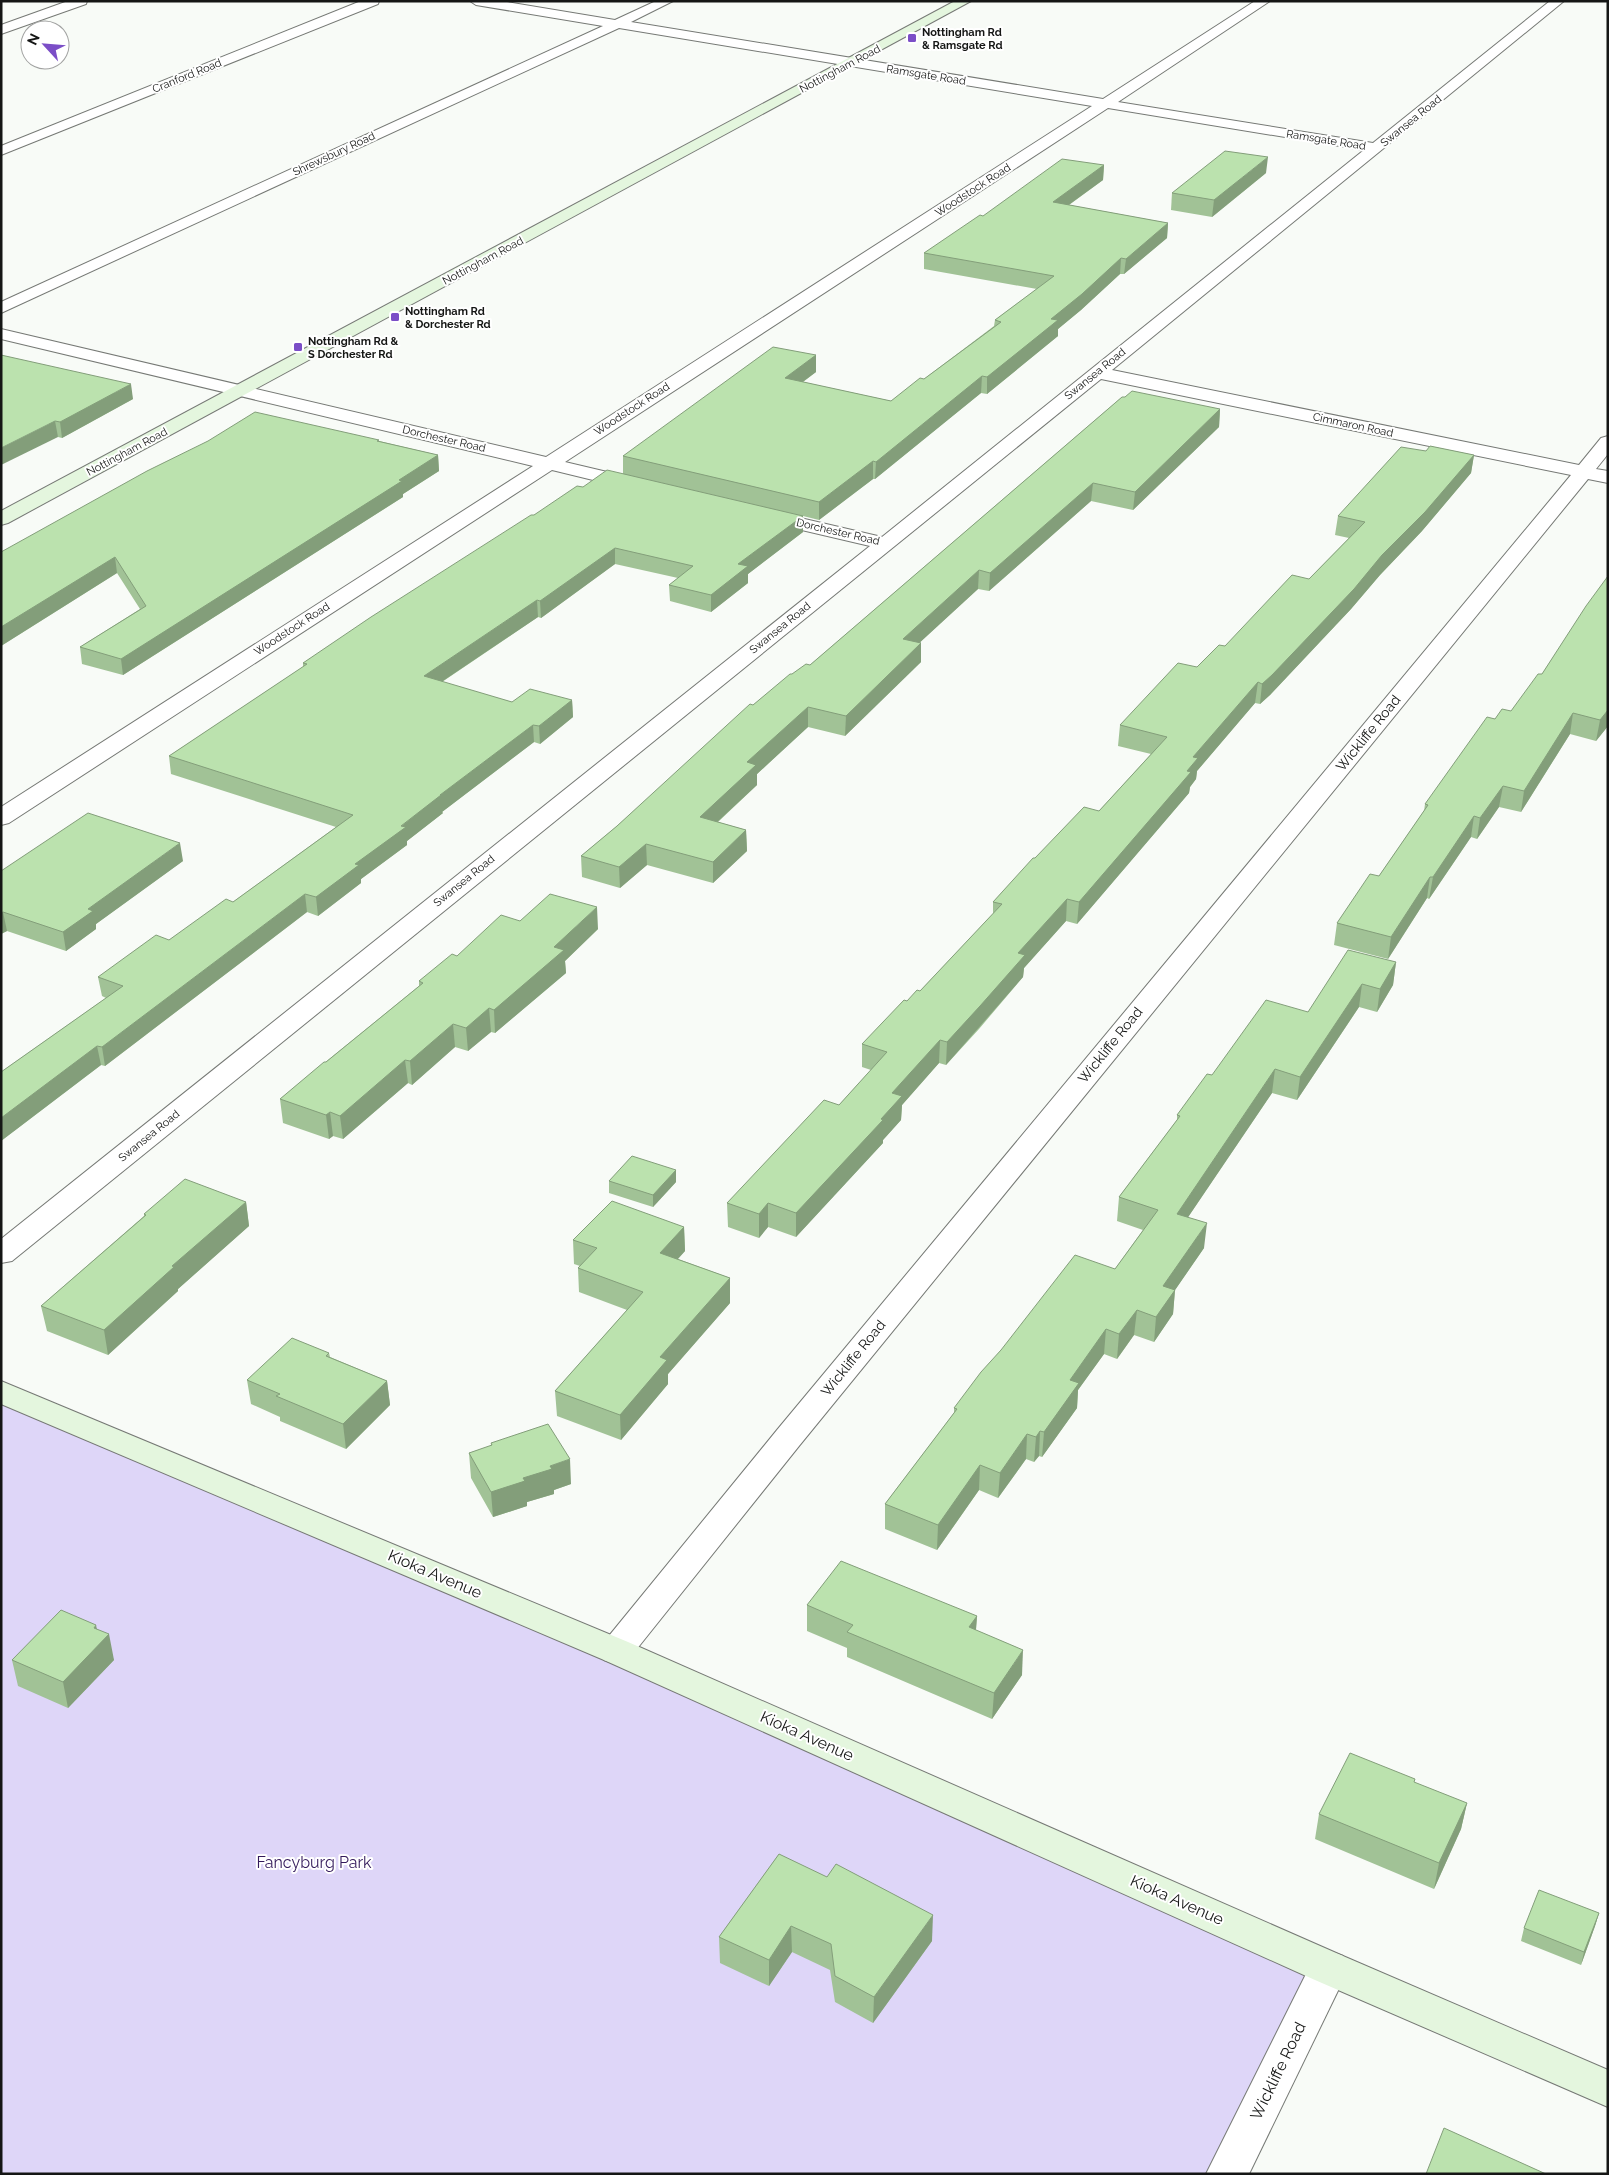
<svg xmlns="http://www.w3.org/2000/svg" width="1609" height="2175" font-family="Raleway,sans-serif">
<style>
.green{fill:#ded6f8}
.lines{fill:none;stroke-linecap:round;stroke-linejoin:round}
.street-casing{stroke:#767975;stroke-width:2}
.secondary-casing{stroke:#767975;stroke-width:2}
.street{fill:#fff;fill-rule:evenodd}
.secondary{fill:#e4f6de;fill-rule:evenodd}
.wall{fill:#a1c296}
.shaded-wall{fill:#839e7a}
.building{fill:#bbe2ae;stroke:#839e7a}
.poi-dot{fill:#7b4ec7;stroke:#fff;stroke-width:2}
.labels{text-anchor:middle;dominant-baseline:central;stroke-width:4;stroke-linejoin:round;paint-order:stroke}
.far-poi-label{font-size:11px;font-weight:bold;fill:#151615;stroke:#fff;text-anchor:start}
.far-street-label{font-size:11px;fill:#151615;stroke:#fff}
.street-label{font-size:14px;fill:#151615;stroke:#fff}
.near-street-label{font-size:16px;fill:#151615;stroke:#fff}
.near-park-label{font-size:16px;fill:#33195b;stroke:#fff}
</style>
<rect width="100%" height="100%" fill="#f8fbf7"/>
<path class="green" d="M1,1392L1329,1968L1227,2174H1Z"/>
<g class="lines">
<g class="street-casing">
<g id="street">
<path d="M68,1H87L86,4L1,34V25Z"/>
<path d="M361,1H379L378,4L1,155V146Z"/>
<path d="M470,1H501L615,20L656,1H673L631,22L1103,99L1255,1H1270L1118,102L1373,143L1550,1H1564L1112,370L1579,465L1601,438L1608,436V454L1596,469L1608,471V483L1588,479L799,1446L628,1660L616,1664L604,1660L598,1651L604,1642L777,1430L1571,475L1101,379L12,1261L1,1263V1239L870,546L759,520L756,516L759,512L766,510L882,537L1364,150L1108,108L565,462L641,480L644,484L641,488L634,490L552,470L9,823L1,825V807L533,466L1,339V329L546,457L1092,106L619,28L1,313V302L603,26L476,5Z"/>
<path d="M1329,1951L1343,1956L1349,1968L1249,2174H1206L1315,1956Z"/>
</g>
</g>
<g class="secondary-casing">
<g id="secondary">
<path d="M955,1H971L8,523L1,525V511Z"/>
<path d="M1,1381L628,1642L1343,1956L1608,2070V2107L1315,1980L604,1660L1,1404Z"/>
</g>
</g>
<use href="#street" class="street"/>
<use href="#secondary" class="secondary"/>
</g>
<g class="wall">
<path d="M1104,165L1103,180L1069,205L1168,223L1167,238L1124,274H1120L1081,310L1058,329V336L987,394L981,393L875,479H873L819,520L803,516V532L748,574V583L711,612L670,601L669,585L678,578L615,564L541,618L538,617L442,682L512,702L572,700L573,717L540,744L534,742L442,812L443,813L407,841V845L361,879V883L318,916L307,912L105,1066L101,1065L1,1141V1072L106,998L102,996L98,977L169,940L233,902L336,827L171,774L169,756L303,667V663L534,515L583,487L623,474V456L816,355V372L803,382L891,401L924,379L994,326L995,320L1037,289L924,269V253L983,216Z"/>
<path d="M1266,173L1212,217L1171,210L1172,193Z"/>
<path d="M1,355L133,399L62,438L58,437Z"/>
<path d="M1122,397L1220,409L1219,427L1133,510L1091,501L989,591L978,589L920,642L921,643V662L845,736L808,727L757,774V785L718,822L746,830L747,851L713,883L647,865L620,888L582,877L581,856L617,826L753,705L792,674L810,665Z"/>
<path d="M379,441L438,455L439,471L403,494V497L123,675L82,664L80,647L140,609L117,573L1,646V552Z"/>
<path d="M1426,451L1474,455L1471,473L1422,531L1380,575L1351,609L1270,695L1260,704L1255,703L1197,771L1196,779L1190,787L1189,793L1077,924L1066,921L1024,968L1023,977L979,1029L946,1065L939,1063L902,1105L901,1120L883,1140V1143L796,1237L768,1227L759,1238L728,1227L727,1203L839,1105L871,1070L862,1067V1044L907,1001L920,991L993,914V902L1035,858L1099,811L1151,754L1118,746L1120,725L1225,646L1309,579L1349,538L1335,535L1338,516Z"/>
<path d="M1608,576V726L1596,741L1570,734L1521,812L1499,807L1477,839L1471,837L1429,899L1427,898L1388,959L1334,945L1337,923L1379,876L1424,811L1425,804L1495,719L1511,711L1542,674Z"/>
<path d="M183,861L96,924V929L66,951L7,931L1,934V871Z"/>
<path d="M520,921L598,929L565,961L566,973L495,1033L491,1032L468,1051L455,1047L412,1085L408,1083L343,1139L333,1136L329,1139L283,1123L280,1099L419,986V981L457,956Z"/>
<path d="M1396,962L1393,985L1377,1012L1359,1007L1297,1100L1272,1093L1188,1217L1204,1248L1175,1290L1173,1314L1154,1342L1134,1335L1117,1359L1104,1354L1078,1390L1077,1408L1042,1457L1039,1456L1034,1462L1026,1459L998,1498L979,1490L937,1550L885,1529V1504L954,1413V1408L1115,1269L1143,1230L1117,1221L1119,1197L1177,1120V1115L1212,1075L1308,1012Z"/>
<path d="M676,1170V1182L653,1207L609,1193V1181Z"/>
<path d="M246,1202L249,1226L178,1289V1291L108,1355L47,1331L41,1306L144,1216V1214Z"/>
<path d="M684,1227L685,1251L678,1259L730,1278V1303L668,1374V1384L621,1440L557,1416L555,1391L627,1310L579,1292L578,1268L580,1266L574,1264L573,1240Z"/>
<path d="M329,1353L330,1357L387,1381L390,1405L346,1449L280,1421V1417L251,1404L247,1380Z"/>
<path d="M491,1443L571,1484L554,1490V1494L527,1502V1506L493,1517L471,1478L469,1453L491,1446Z"/>
<path d="M807,1605L977,1616L976,1630L1022,1675L992,1719L847,1657V1648L807,1631Z"/>
<path d="M97,1629L114,1660L68,1708L18,1686L12,1660Z"/>
<path d="M1467,1803L1461,1829L1434,1889L1315,1839L1319,1814Z"/>
<path d="M779,1854L932,1941L873,2023L835,2002L830,1970L792,1952L769,1986L720,1963L719,1937Z"/>
<path d="M1599,1913L1595,1926L1581,1965L1521,1941L1524,1928Z"/>
</g>
<g class="shaded-wall">
<path d="M1268,157L1266,173L1212,217L1214,200Z"/>
<path d="M1104,165L1103,180L1052,217L1053,202Z"/>
<path d="M1168,223L1167,238L1124,274L1126,259Z"/>
<path d="M1121,258L1120,274L1081,310L1058,329V336L987,394V377L1051,319Z"/>
<path d="M816,355V372L785,395V378Z"/>
<path d="M982,376L981,393L875,479L876,462Z"/>
<path d="M131,384L133,399L62,438L60,422Z"/>
<path d="M1220,409L1219,427L1133,510L1135,492Z"/>
<path d="M55,421L58,437L1,465V448Z"/>
<path d="M438,455L439,471L403,494V497L123,675L121,659Z"/>
<path d="M1474,455L1471,473L1422,531L1380,575L1351,609L1270,695L1260,704L1262,684L1382,555Z"/>
<path d="M873,461V479L819,520V502Z"/>
<path d="M1093,483L1091,501L989,591L990,573Z"/>
<path d="M803,516V532L748,574V583L711,612V595L738,564Z"/>
<path d="M615,548V564L541,618L540,601Z"/>
<path d="M115,557L117,573L1,646V627Z"/>
<path d="M979,570L978,589L903,658V639Z"/>
<path d="M537,600L538,617L425,693L424,676Z"/>
<path d="M921,643V662L845,736L846,716Z"/>
<path d="M1258,682L1255,703L1197,771L1196,779L1190,787L1189,793L1077,924L1079,902L1187,771L1193,757Z"/>
<path d="M572,700L573,717L540,744L539,726Z"/>
<path d="M808,707V727L757,774V785L701,837L700,817L747,762Z"/>
<path d="M1608,710V726L1596,741L1600,720Z"/>
<path d="M1573,713L1570,734L1521,812L1524,791Z"/>
<path d="M533,725L534,742L442,812L443,813L407,841V845L361,879V883L318,916L316,897L355,864L440,795Z"/>
<path d="M1503,786L1499,807L1477,839L1480,818Z"/>
<path d="M1474,816L1471,837L1429,899L1433,877Z"/>
<path d="M746,830L747,851L713,883V862Z"/>
<path d="M180,843L183,861L96,924V929L66,951L63,932L88,909Z"/>
<path d="M646,844L647,865L620,888L619,867Z"/>
<path d="M1430,877L1427,898L1388,959L1391,937Z"/>
<path d="M305,894L307,912L105,1066L102,1047Z"/>
<path d="M1067,899L1066,921L1024,968L1023,977L946,1065L947,1042L1018,953Z"/>
<path d="M597,907L598,929L565,961L566,973L495,1033L494,1010L554,947Z"/>
<path d="M3,912L7,931L1,934V913Z"/>
<path d="M1396,962L1393,985L1377,1012L1380,989Z"/>
<path d="M1362,984L1359,1007L1297,1100L1300,1077Z"/>
<path d="M489,1008L491,1032L468,1051L466,1028Z"/>
<path d="M453,1024L455,1047L412,1085L410,1061Z"/>
<path d="M940,1040L939,1063L902,1105L901,1120L883,1140V1143L796,1237V1213L881,1119L892,1093Z"/>
<path d="M97,1046L101,1065L1,1141V1118Z"/>
<path d="M405,1060L408,1083L343,1139L340,1116Z"/>
<path d="M1275,1069L1272,1093L1174,1238L1177,1214Z"/>
<path d="M330,1112L333,1136L329,1139L326,1115Z"/>
<path d="M676,1170V1182L653,1207V1195Z"/>
<path d="M246,1202L249,1226L178,1289V1291L108,1355L104,1330L172,1266Z"/>
<path d="M768,1203V1227L759,1238V1214Z"/>
<path d="M1207,1223L1204,1248L1164,1306L1175,1290L1173,1314L1154,1342L1156,1317L1163,1286Z"/>
<path d="M684,1227L685,1251L661,1277L660,1253Z"/>
<path d="M730,1278V1303L668,1374V1384L621,1440L620,1415L660,1357Z"/>
<path d="M1137,1310L1134,1335L1117,1359L1119,1334Z"/>
<path d="M1106,1329L1104,1354L1078,1390L1077,1408L1042,1457L1044,1432L1070,1380Z"/>
<path d="M387,1381L390,1405L346,1449L343,1424Z"/>
<path d="M1040,1431L1039,1456L1034,1462L1036,1437Z"/>
<path d="M1027,1434L1026,1459L998,1498L1000,1473Z"/>
<path d="M570,1459L571,1484L554,1490V1494L527,1502V1506L493,1517L491,1492L550,1466Z"/>
<path d="M980,1465L979,1490L937,1550L938,1525Z"/>
<path d="M977,1616L975,1641L969,1627Z"/>
<path d="M96,1625L100,1643L109,1634L114,1660L68,1708L63,1682L94,1628Z"/>
<path d="M1023,1650L1022,1675L992,1719L994,1693Z"/>
<path d="M1467,1803L1461,1829L1434,1889L1439,1863Z"/>
<path d="M1599,1913L1595,1926L1581,1965L1584,1952Z"/>
<path d="M933,1915L932,1941L873,2023L874,1997Z"/>
<path d="M791,1926L792,1952L769,1986V1960Z"/>
</g>
<g class="building">
<path d="M1225,151L1268,157L1214,200L1172,193Z"/>
<path d="M1062,159L1104,165L1053,202L1168,223L1126,259L1121,258L1082,294L1051,319L1058,320L1017,353L987,377L982,376L876,462L873,461L819,502L623,456L773,347L816,355L785,378L891,401L920,378L924,379L1001,322L995,320L1054,276L924,253L980,215L983,216Z"/>
<path d="M1,355L131,384L60,422L55,421L1,448Z"/>
<path d="M1132,391L1220,409L1135,492L1093,483L990,573L979,570L903,639L921,643L846,716L808,707L747,762L756,765L700,817L746,830L713,862L646,844L619,867L581,856L617,826L750,704L753,705L790,674H792L806,664L810,665L1122,397H1125Z"/>
<path d="M255,412L379,440L377,441L438,455L399,480L402,481L121,659L80,647L146,606L115,557L1,627V552L147,471L208,441Z"/>
<path d="M1430,446L1474,455L1425,512L1382,555L1354,589L1272,675L1262,684L1258,682L1193,757L1198,758L1187,771L1191,772L1079,902L1067,899L1018,953L1025,955L980,1006L947,1042L940,1040L892,1093L902,1096L881,1119L883,1120L796,1213L768,1203L759,1214L727,1203L824,1100L839,1105L887,1052L862,1044L904,1000L907,1001L917,990L920,991L1002,904L993,902L1033,858H1035L1084,807L1099,811L1167,737L1120,725L1178,663L1197,667L1219,645L1225,646L1292,575L1309,579L1365,522L1338,516L1401,447L1426,451Z"/>
<path d="M607,470L803,516L738,564L748,566L711,595L669,585L693,566L615,548L540,601L537,600L424,676L512,702L530,689L572,700L539,726L533,725L440,795H441L401,826L406,827L355,864L359,865L316,897L305,894L102,1047L97,1046L1,1118V1072L123,986L98,977L156,935L169,940L226,899L233,902L353,815L169,756L307,664L303,663L371,617L531,515H534L577,486L583,487Z"/>
<path d="M1608,576V710L1600,720L1573,713L1524,791L1503,786L1480,818L1474,816L1433,877H1430L1391,937L1337,923L1370,874L1379,876L1428,805L1425,804L1487,717L1495,719L1502,709L1511,711L1538,674H1542L1586,606Z"/>
<path d="M88,813L180,843L88,909L93,911L63,932L3,912L1,913V871Z"/>
<path d="M550,894L597,907L554,947L564,950L494,1010L489,1008L466,1028L453,1024L410,1061L405,1060L340,1116L330,1112L326,1115L280,1099L324,1062H326L423,983L419,981L452,954L457,956L501,915L520,921Z"/>
<path d="M1348,950L1396,962L1380,989L1362,984L1300,1077L1275,1069L1177,1214L1207,1223L1163,1286L1175,1290L1156,1317L1137,1310L1119,1334L1106,1329L1070,1380L1079,1383L1044,1432L1040,1431L1036,1437L1027,1434L1000,1473L980,1465L938,1525L885,1504L957,1409L954,1408L981,1372L1001,1350L1075,1255L1115,1269L1158,1210L1119,1197L1180,1116L1177,1115L1207,1074L1212,1075L1266,1000L1308,1012Z"/>
<path d="M632,1156L676,1170L653,1195L609,1181Z"/>
<path d="M185,1179L246,1202L172,1266L174,1267L104,1330L41,1306L146,1215L144,1214Z"/>
<path d="M612,1201L684,1227L660,1253L730,1278L660,1357L667,1360L620,1415L555,1391L643,1292L578,1268L597,1248L573,1240Z"/>
<path d="M292,1338L329,1353L326,1356L387,1381L343,1424L276,1396L280,1394L247,1380Z"/>
<path d="M548,1424L570,1459L550,1466L552,1469L523,1478L525,1481L491,1492L469,1453L492,1445L491,1443Z"/>
<path d="M841,1561L977,1616L969,1627L1023,1650L994,1693L847,1632L853,1625L807,1605Z"/>
<path d="M61,1610L96,1625L94,1628L109,1634L63,1682L12,1660Z"/>
<path d="M1350,1753L1415,1779L1414,1782L1467,1803L1439,1863L1319,1814Z"/>
<path d="M779,1854L827,1877L836,1864L933,1915L874,1997L835,1976L831,1944L791,1926L769,1960L719,1937Z"/>
<path d="M1539,1890L1599,1913L1584,1952L1524,1928Z"/>
<path d="M1444,2128L1546,2174H1426Z"/>
</g>
<g class="poi-dot">
<rect x="907" y="33" width="10" height="10" rx="2.5"/>
<rect x="390" y="312" width="10" height="10" rx="2.5"/>
<rect x="293" y="342" width="10" height="10" rx="2.5"/>
</g>
<g class="labels">
<g class="far-poi-label">
<text x="922" y="32">Nottingham Rd<tspan x="922" dy="13">&amp; Ramsgate Rd</tspan></text>
<text x="405" y="311">Nottingham Rd<tspan x="405" dy="13">&amp; Dorchester Rd</tspan></text>
<text x="308" y="341">Nottingham Rd &amp;<tspan x="308" dy="13">S Dorchester Rd</tspan></text>
</g>
<g class="far-street-label">
<text transform="translate(840 69) rotate(-28)">Nottingham Road</text>
<text transform="translate(926 75) rotate(9)">Ramsgate Road</text>
<text transform="translate(187 76) rotate(-22)">Cranford Road</text>
<text transform="translate(1411 121) rotate(-39)">Swansea Road</text>
<text transform="translate(1326 140) rotate(9)">Ramsgate Road</text>
<text transform="translate(334 154) rotate(-25)">Shrewsbury Road</text>
<text transform="translate(973 190) rotate(-33)">Woodstock Road</text>
<text transform="translate(483 261) rotate(-28)">Nottingham Road</text>
<text transform="translate(1095 374) rotate(-39)">Swansea Road</text>
<text transform="translate(632 409) rotate(-33)">Woodstock Road</text>
<text transform="translate(1353 425) rotate(12)">Cimmaron Road</text>
<text transform="translate(444 439) rotate(13)">Dorchester Road</text>
<text transform="translate(127 452) rotate(-28)">Nottingham Road</text>
<text transform="translate(838 532) rotate(13)">Dorchester Road</text>
<text transform="translate(780 628) rotate(-39)">Swansea Road</text>
<text transform="translate(292 629) rotate(-33)">Woodstock Road</text>
<text transform="translate(464 881) rotate(-39)">Swansea Road</text>
<text transform="translate(149 1136) rotate(-39)">Swansea Road</text>
</g>
<g class="street-label">
<text transform="translate(1368 733) rotate(-51)">Wickliffe Road</text>
<text transform="translate(1110 1045) rotate(-51)">Wickliffe Road</text>
<text transform="translate(853 1358) rotate(-51)">Wickliffe Road</text>
</g>
<g class="near-street-label">
<text transform="translate(435 1574) rotate(23)">Kioka Avenue</text>
<text transform="translate(807 1736) rotate(24)">Kioka Avenue</text>
<text transform="translate(1177 1900) rotate(24)">Kioka Avenue</text>
<text transform="translate(1278 2071) rotate(-64)">Wickliffe Road</text>
</g>
<g class="near-park-label">
<text x="314" y="1862">Fancyburg Park</text>
</g>
</g>
<rect width="1609" height="2175" fill="none" stroke="#151615" stroke-width="5"/>
<g transform="translate(45 45) rotate(296)"><circle r="24" fill="#ffffff" stroke="#a1a2a1"/>
<path d="M0-4L9 19L0 12L-9 19Z" fill="#7b4ec7"/>
<text y="-8" font-size="14" font-weight="bold" text-anchor="middle" fill="#151615">N</text>
</g>
</svg>
